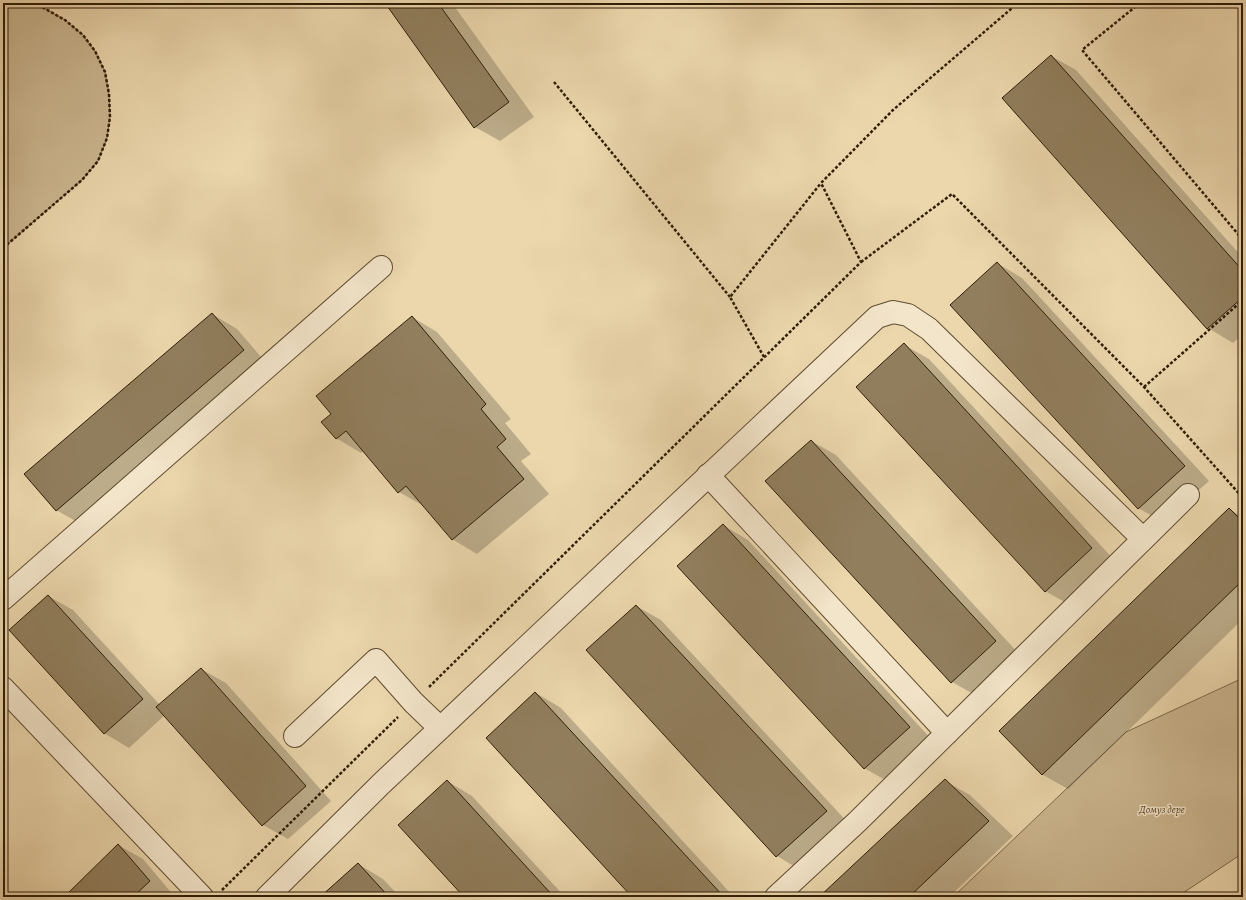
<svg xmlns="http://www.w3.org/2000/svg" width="1246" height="900" font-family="Alegreya,serif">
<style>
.green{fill:#ccb791;stroke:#7d6a4c}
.shadow{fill:#0003}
.building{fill:#917e5d;stroke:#2e1d06}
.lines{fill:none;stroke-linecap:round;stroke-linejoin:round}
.minor-casing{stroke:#5e4c30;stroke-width:24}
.path{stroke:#2e1d06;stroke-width:2.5;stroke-dasharray:3 2;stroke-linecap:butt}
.minor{stroke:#f3e5ca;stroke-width:22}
.labels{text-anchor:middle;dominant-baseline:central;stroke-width:3;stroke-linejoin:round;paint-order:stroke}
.park-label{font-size:11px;font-style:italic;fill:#5d4b30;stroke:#f3e5ca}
</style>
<rect width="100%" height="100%" fill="#ecd7ad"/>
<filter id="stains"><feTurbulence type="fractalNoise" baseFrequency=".005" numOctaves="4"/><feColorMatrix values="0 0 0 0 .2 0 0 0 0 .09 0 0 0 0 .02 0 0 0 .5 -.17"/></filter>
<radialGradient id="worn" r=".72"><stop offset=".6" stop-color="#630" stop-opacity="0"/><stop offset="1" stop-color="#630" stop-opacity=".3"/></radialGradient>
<g class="green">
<path d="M3,3H18L42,7L65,20L83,35L95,51L105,72L109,94L110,117L107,138L98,161L82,180L3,248Z"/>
<path d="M1243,678V853L1177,897H953L1126,732Z"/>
</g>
<g class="shadow">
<path d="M386,3H452L534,117L500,141L475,127Z"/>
<path d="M1051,56L1076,70L1243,258V334L1233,343L1208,328Z"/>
<path d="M997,263L1022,278L1209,481L1163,522L1138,508Z"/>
<path d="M212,314L237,329L268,365L81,524L56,510Z"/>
<path d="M412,317L437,332L511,419L505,423L531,454L521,461L549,494L477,554L452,539L424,506L399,492L364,451L361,453L336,438L333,414Z"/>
<path d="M904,345L929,359L1117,563L1070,605L1045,591Z"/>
<path d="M811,441L836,455L1021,656L977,696L952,682Z"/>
<path d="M1229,509L1243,517V619L1068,789L1043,775L1001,731Z"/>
<path d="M723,525L748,540L934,742L889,782L864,768Z"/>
<path d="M48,596L73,610L160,705L201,669L226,683L331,801L288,839L263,825L165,715L129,748L104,733Z"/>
<path d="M636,606L661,620L851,826L802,871L777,856L587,650Z"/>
<path d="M536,693L561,708L734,897H633Z"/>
<path d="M447,781L472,796L565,897H466Z"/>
<path d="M945,781L970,795L1013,836L949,897H820Z"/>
<path d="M118,845L143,859L174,896L173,897H65Z"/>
<path d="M358,864L383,879L400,897H322Z"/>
</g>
<g class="building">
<path d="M385,3H438L509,102L474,128Z"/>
<path d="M1051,55L1243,271V297L1207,329L1002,98Z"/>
<path d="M997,262L1185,466L1138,509L950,305Z"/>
<path d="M212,313L244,350L56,511L24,474Z"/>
<path d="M412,316L486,404L481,409L506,439L497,447L524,479L452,540L406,486L398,493L346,431L336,439L321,422L331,414L316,396Z"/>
<path d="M904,343L1092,548L1045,592L856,387Z"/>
<path d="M811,440L996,641L951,683L765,481Z"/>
<path d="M1229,508L1243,522V580L1042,775L999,731Z"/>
<path d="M723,524L910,727L864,769L677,566Z"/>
<path d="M48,595L143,699L104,734L9,630Z"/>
<path d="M636,605L827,811L776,857L586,650Z"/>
<path d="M201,668L306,786L262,826L156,707Z"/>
<path d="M535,692L724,897H632L486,738Z"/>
<path d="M945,779L989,821L909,897H819Z"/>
<path d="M447,780L554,897H464L398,825Z"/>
<path d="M118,844L150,881L133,897H64Z"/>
<path d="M358,863L389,897H320Z"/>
</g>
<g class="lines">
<g class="minor-casing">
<g id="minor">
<path d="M708,475L947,733"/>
<path d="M3,599L381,267"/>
<path d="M3,688L202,897"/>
<path d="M295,736L376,660L413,702L440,728"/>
<path d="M267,897L382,783L877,317L893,312L908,315L929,329L1143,539"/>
<path d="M776,897L858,821L1188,495"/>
</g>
</g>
<g class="path">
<path d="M1140,3L1082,50L1243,240"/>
<path d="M554,82L730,297"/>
<path d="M3,248L82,180L98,161L107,138L110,117L109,94L105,72L95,51L83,35L65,20L42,7L18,3"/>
<path d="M861,262L952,194L1144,387L1243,498"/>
<path d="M764,357L730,297L821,183"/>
<path d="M1144,387L1243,300"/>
<path d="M429,687L861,262L821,183L893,110L1018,3"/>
<path d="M222,890L398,717"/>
</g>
<use href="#minor" class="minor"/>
</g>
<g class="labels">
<g class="park-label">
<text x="1162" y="809">Домуз дере</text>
</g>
</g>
<rect width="1246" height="900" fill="none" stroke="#ecd7ad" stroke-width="16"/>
<rect x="4" y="4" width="1238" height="892" fill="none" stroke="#2e1d06" stroke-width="2"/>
<rect x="8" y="8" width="1230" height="884" fill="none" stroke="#2e1d06"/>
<rect width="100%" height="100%" filter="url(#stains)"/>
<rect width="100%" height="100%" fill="url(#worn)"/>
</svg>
